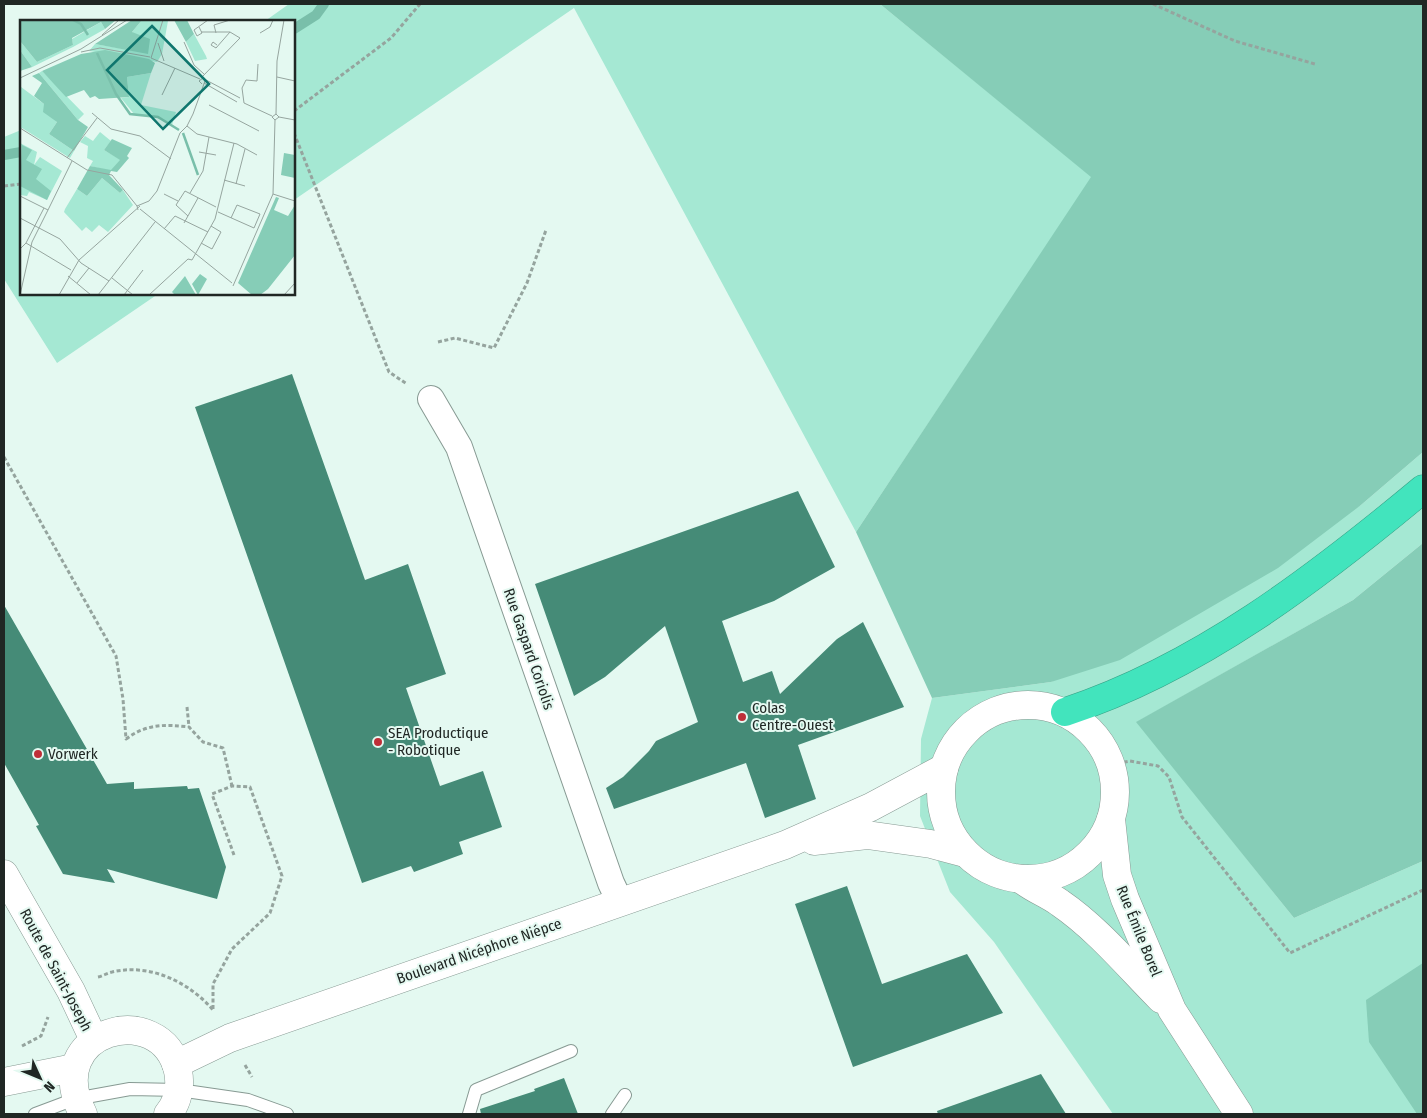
<svg xmlns="http://www.w3.org/2000/svg" width="1427" height="1118" font-family="'Fira Sans Condensed',sans-serif">
<style>
.green{fill:#a5e8d3}
.forest{fill:#86cdb7}
.lines{fill:none;stroke-linecap:round;stroke-linejoin:round}
.stream{stroke:#79bfaa;stroke-width:10}
.building{fill:#458b77}
.lane-casing{stroke:#879a93;stroke-width:14}
.street-casing{stroke:#879a93;stroke-width:28}
.secondary-casing{stroke:#879a93;stroke-width:29}
.highway-casing{stroke:#36a287;stroke-width:29}
.path{stroke:#95a49e;stroke-width:3;stroke-dasharray:4 2.5;stroke-linecap:butt}
.lane{stroke:#fff;stroke-width:12}
.street{stroke:#fff;stroke-width:26}
.secondary{stroke:#fff;stroke-width:28}
.highway{stroke:#42e4bd;stroke-width:28}
.poi-dot{fill:#bf2f38;stroke:#e4f9f1;stroke-width:2}
.labels{text-anchor:middle;dominant-baseline:central;stroke-width:4;stroke-linejoin:round;paint-order:stroke}
.street-label{font-size:15px;fill:#202724;stroke:#e4f9f1}
.poi-label{font-size:15px;fill:#202724;stroke:#e4f9f1;text-anchor:start}
.inset-river{fill:none;stroke:#79bfaa;stroke-width:2.5}
.inset-road{fill:none;stroke:#96a59f;stroke-width:1}
.view{fill:#0f766e;fill-opacity:0.15;stroke:#0f766e;stroke-width:2.5}
.inset-edge{fill:none;stroke:#202724;stroke-width:2.5}
</style>
<rect width="100%" height="100%" fill="#e4f9f1"/>
<g class="green">
<path d="M289,4H880L1092,177L856,532L574,8L294,200V21H265Z"/>
<path d="M21,130V294H158L57,363L4,279V137Z"/>
<path d="M1423,452V543L1353,600L1137,722L1294,918L1423,861V1114H1113L994,942L950,892L920,816L921,739L932,698L1051,682L1361,505Z"/>
</g>
<g class="forest">
<path d="M880,4H1423V452L1361,505L1278,568L1120,660L1051,682L932,698L856,532L1091,177Z"/>
<path d="M1423,543V861L1294,918L1136,722L1353,600Z"/>
<path d="M1423,963V1114H1417L1369,1042L1366,1000Z"/>
</g>
<g class="lines">
<g class="stream">
<path d="M294,29L316,15L324,4"/>
<path d="M4,155L21,152"/>
</g>
</g>
<g class="building">
<path d="M292,374L365,580L408,564L446,674L406,688L440,786L483,771L502,827L459,842L463,854L414,872L411,866L362,883L195,407Z"/>
<path d="M798,491L835,567L774,601L722,621L743,682L772,671L780,694L837,639L863,622L904,707L798,745L816,799L765,818L746,763L614,809L606,788L623,777L649,751L656,741L698,722L665,626L605,677L574,696L535,584Z"/>
<path d="M4,605L107,784L134,782V789L187,786L188,789L199,788L226,867L217,899L107,869L115,883L63,874L36,826L39,825L4,763Z"/>
<path d="M847,886L882,984L967,954L1003,1013L853,1067L795,904Z"/>
<path d="M1041,1074L1066,1114H938L937,1111Z"/>
<path d="M564,1078L578,1114H481L480,1109L535,1091L534,1089Z"/>
</g>
<g class="lines">
<g class="lane-casing">
<g id="lane">
<path d="M35,1114L75,1099L130,1089L179,1090L248,1100L287,1114"/>
<path d="M469,1114L476,1090L571,1051"/>
<path d="M612,1114L625,1095"/>
</g>
</g>
<g class="street-casing">
<path id="street" d="M431,399L459,447L611,883L620,902"/>
</g>
<g class="secondary-casing">
<g id="secondary">
<circle cx="1028" cy="792" r="87"/>
<path d="M1111,819L1117,875L1125,899L1172,1010L1239,1114"/>
<path d="M814,841L867,835L931,844L965,853"/>
<path d="M4,874L71,991L94,1040"/>
<path d="M1021,879C1033,889 1048,894 1060,903C1098,929 1129,967 1161,999"/>
<path d="M176,1064L230,1038L785,845L871,807L944,768"/>
<path d="M4,1082L74,1068"/>
<path d="M83,1114C40,1030 161,998 178,1071C181,1086 178,1102 168,1114"/>
</g>
</g>
<g class="highway-casing">
<path id="highway" d="M1065,712C1199,668 1316,578 1423,489"/>
</g>
<g class="path">
<path d="M1153,4L1235,41L1315,64"/>
<path d="M294,111L391,38L420,4"/>
<path d="M294,133L389,372L407,384"/>
<path d="M4,186L21,184"/>
<path d="M438,342L455,338L494,348L527,283L546,230"/>
<path d="M4,457L116,656L123,699L126,739C146,724 165,724 189,727L203,742L223,748L232,786"/>
<path d="M187,707L189,727"/>
<path d="M1111,765L1130,761L1158,766L1169,777L1182,817L1290,953L1423,890"/>
<path d="M98,977C103,976 107,973 112,972C150,963 189,982 213,1010"/>
<path d="M213,1009V984L232,949L270,913L282,876L250,787L232,786L212,794L234,855"/>
<path d="M22,1046L41,1036L48,1017"/>
<path d="M245,1065L252,1077"/>
</g>
<use href="#lane" class="lane"/>
<use href="#street" class="street"/>
<use href="#secondary" class="secondary"/>
<use href="#highway" class="highway"/>
</g>
<g class="poi-dot">
<circle cx="742" cy="717" r="5"/>
<circle cx="378" cy="742" r="5"/>
<circle cx="38" cy="754" r="5"/>
</g>
<g class="labels">
<g class="street-label">
<text transform="translate(529 649) rotate(71)">Rue Gaspard Coriolis</text>
<text transform="translate(1139 931) rotate(68)">Rue Émile Borel</text>
<text transform="translate(479 951) rotate(-19)">Boulevard Nicéphore Niépce</text>
<text transform="translate(56 970) rotate(62)">Route de Saint-Joseph</text>
</g>
<g class="poi-label">
<text x="752" y="708">Colas<tspan x="752" dy="17">Centre-Ouest</tspan></text>
<text x="388" y="733">SEA Productique<tspan x="388" dy="17">- Robotique</tspan></text>
<text x="48" y="754">Vorwerk</text>
</g>
</g>
<g transform="translate(20 20)">
<rect width="275" height="275" fill="#e4f9f1"/>
<path d="M122,0H151L148,1L142,34L137,42L69,31L75,24L128,33L112,12ZM81,2L85,9L53,27L0,53L12,47L0,30V21L17,42L53,25L52,19ZM174,14L186,36L187,39L175,41L166,22ZM22,51L64,94L58,100L19,53ZM131,53L121,85L156,92L152,105L137,98L114,94L101,78L109,77L107,57ZM1,67L24,84L37,102L29,114L54,131L50,138L2,108L0,110ZM80,112L91,121L84,130L101,140L91,151L70,146L73,141L67,138L68,126L60,122L65,116L73,121ZM0,123L17,132L14,145L20,137L42,151L27,180L9,172L7,176L0,175ZM82,158L100,173L103,170L113,185L88,212L79,205L72,212L66,207L62,211L44,192L45,189L57,169L67,176Z" fill="#a5e8d3"/>
<path d="M0,0H96L85,9L81,2L52,18L53,25L17,42L0,21ZM112,0H122L112,12L130,19L128,34L75,24ZM154,0H167L174,14L166,22ZM0,30L12,47L0,51ZM85,30L129,39L135,43L131,53L107,57L109,77L79,79L75,76L70,78L64,70L46,77L22,51L61,34ZM19,53L58,100L68,107L54,131L29,114L37,102L23,92L24,84L14,76L22,63L12,56ZM92,119L112,128L107,136L109,138L97,152L91,151L89,155L103,170L100,173L82,158L67,176L57,169L70,146L91,150L100,140L84,130ZM2,125L12,130L6,140L22,149L16,159L31,171L27,180L0,166ZM264,133L275,135V158L261,155ZM256,177L259,178L254,190L268,196L275,185V235L248,269L240,275H232L218,263ZM180,254L187,259L178,275L172,264ZM165,256L176,275H155L152,272Z" fill="#86cdb7"/>
<path class="inset-river" d="M53,0L61,4L68,15M77,33L96,74L110,94L138,97L159,110M163,113L178,155"/>
<path class="inset-road" d="M143,0L131,38L180,59M179,7L182,13L177,16L174,10L188,0M181,12H210L220,18L182,57M196,13L194,5L210,0M240,13L250,7L253,0M82,15L99,0M164,22L174,45L184,54M138,23L144,41M197,25L193,22L191,25L196,28L210,12M61,32L80,28L130,37M257,57L275,61M0,58L61,29L107,0M186,60L220,78M184,63L217,82M142,75L155,48M224,83L222,68L226,60L237,61L238,44M224,83L252,96M189,85L239,111M72,93L91,109L120,116L151,139M259,97L275,100M255,100L259,97L256,94L257,41L264,0M167,106L177,114L217,124L237,135M0,108L67,150L92,155L117,186M179,132L196,135M47,138L77,98M204,160L225,166M216,164L225,129M170,173L183,151L189,117M144,174L158,181M253,174L275,181M0,176L24,188M120,189L212,263M28,190L52,141M118,190L117,186L129,181L137,171L160,113L167,106L173,94L185,61L183,58L179,61L182,64M198,192L234,208L240,194L217,185L211,198M168,196L156,185L165,171L196,187M0,198L40,219L61,243L89,261M164,203L178,178M144,209L155,196L188,212M6,223L51,250M181,223L192,229L201,212L191,206M0,229L6,223L24,188M48,256L71,275M92,258L113,275M57,263L69,248M213,266L253,174L255,100L252,97L256,94M0,275L12,222L28,190L24,188M39,275L59,240L120,186M78,275L135,202M104,275L123,250M129,275L168,239L172,240L195,199L214,123M264,275L275,263"/>
<path class="view" d="M132,6L189,64L143,109L87,50Z"/>
<rect width="275" height="275" class="inset-edge"/>
</g>
<rect width="1427" height="1118" fill="none" stroke="#202724" stroke-width="10"/>
<g transform="translate(40 1078) rotate(134)" stroke="#e4f9f1" stroke-width="4" paint-order="stroke">
<path d="M0-4L9 19L0 12L-9 19Z" fill="#202724"/>
<text y="-8" font-size="14" font-weight="bold" text-anchor="middle" fill="#202724">N</text>
</g>
</svg>
